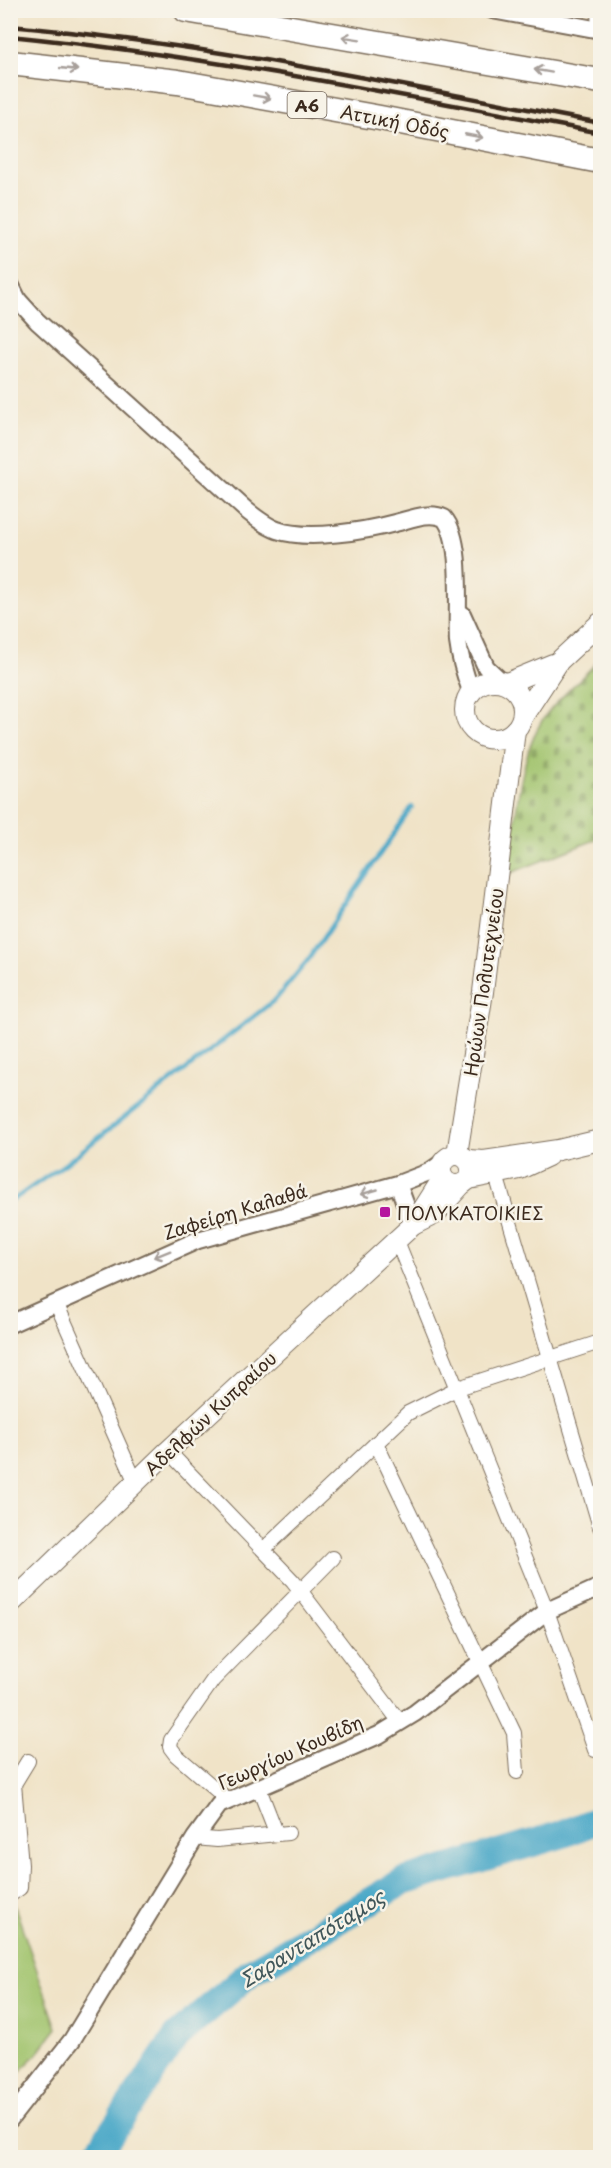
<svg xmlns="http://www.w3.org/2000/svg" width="611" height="2168" font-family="'Playpen Sans',sans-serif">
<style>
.green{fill:#a0c36c;stroke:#6e7645;stroke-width:1.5}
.cemetery{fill:url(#cemetery-stones);stroke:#6e7645;stroke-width:1.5}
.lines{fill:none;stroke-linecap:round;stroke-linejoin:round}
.stream{stroke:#48a7c7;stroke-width:4.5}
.river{stroke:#48a7c7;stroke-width:28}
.minor-casing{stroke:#7a6b59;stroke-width:16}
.tertiary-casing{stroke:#7a6b59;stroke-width:20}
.secondary-casing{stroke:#7a6b59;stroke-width:22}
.motorway-casing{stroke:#7a6b59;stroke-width:27}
.minor{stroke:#fff;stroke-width:14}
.tertiary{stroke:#fff;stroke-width:16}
.secondary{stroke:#fff;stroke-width:20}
.motorway{stroke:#fff;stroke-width:24}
.rail{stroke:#3b2a1e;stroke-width:4.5}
.oneway{stroke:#a79f9a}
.poi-dot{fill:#b5179e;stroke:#f7f3e8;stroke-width:2}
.labels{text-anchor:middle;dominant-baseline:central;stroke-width:5;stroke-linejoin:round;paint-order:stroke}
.shield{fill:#f7f3e8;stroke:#73665b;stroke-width:1.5}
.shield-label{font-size:16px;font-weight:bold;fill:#3b2a1e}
.street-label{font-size:18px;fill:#3b2a1e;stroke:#f7f3e8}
.poi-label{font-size:18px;fill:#3b2a1e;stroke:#f7f3e8;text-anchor:start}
.water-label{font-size:20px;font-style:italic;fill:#405659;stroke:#f7f3e8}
</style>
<defs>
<pattern id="cemetery-stones" width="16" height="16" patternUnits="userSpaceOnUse" patternTransform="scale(1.5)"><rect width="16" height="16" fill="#a0c36c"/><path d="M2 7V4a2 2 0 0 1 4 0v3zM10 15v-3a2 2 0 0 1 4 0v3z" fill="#849f58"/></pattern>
</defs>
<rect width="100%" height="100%" fill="#f7f3e8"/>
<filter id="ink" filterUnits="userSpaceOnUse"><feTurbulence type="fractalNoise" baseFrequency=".0167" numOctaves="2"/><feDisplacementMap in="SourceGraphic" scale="12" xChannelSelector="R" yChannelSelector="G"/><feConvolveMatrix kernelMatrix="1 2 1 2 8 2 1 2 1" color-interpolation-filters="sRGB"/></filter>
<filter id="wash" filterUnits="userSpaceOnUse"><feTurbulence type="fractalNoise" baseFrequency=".008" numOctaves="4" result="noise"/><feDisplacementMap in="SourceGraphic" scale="24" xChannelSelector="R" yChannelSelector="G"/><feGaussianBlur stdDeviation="1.35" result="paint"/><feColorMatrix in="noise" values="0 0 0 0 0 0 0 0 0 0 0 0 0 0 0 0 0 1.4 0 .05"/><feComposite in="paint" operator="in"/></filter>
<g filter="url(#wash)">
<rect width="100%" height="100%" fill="#f0e3c7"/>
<path class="green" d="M14,1904L57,2028L38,2053L11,2081L10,1906Z"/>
<path class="cemetery" d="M600,659V838L508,874C516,826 517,754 546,715C562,695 583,677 600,659Z"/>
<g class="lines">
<path class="stream" d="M10,1202L65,1164L276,999L308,960L412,807"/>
<path class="river" d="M94,2158L177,2036L251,1972L402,1882L563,1834L600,1819"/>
</g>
</g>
<g filter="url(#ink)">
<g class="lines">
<g class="minor-casing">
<g id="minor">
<path d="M598,10L599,30"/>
<path d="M496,1175L600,1527"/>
<path d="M397,1241L547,1611L595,1750"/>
<path d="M57,1305L136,1483"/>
<path d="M376,1443L514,1733L517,1772"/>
<path d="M168,1451L293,1581L400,1722"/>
<path d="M264,1549L408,1413L458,1388L600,1342"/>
<path d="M258,1786L276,1832"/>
<path d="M228,1800L176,1755L170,1747L171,1740L213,1680L333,1558"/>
<path d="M195,1838L217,1840L288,1833"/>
<path d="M10,1895L20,1888L21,1865L14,1784L28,1761"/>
</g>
</g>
<g class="tertiary-casing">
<g id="tertiary">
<path d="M492,10L600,30"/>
<path d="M10,284L18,300L37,321L246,510C256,518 266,526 277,530C308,541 365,531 395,523C411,519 429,511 444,518C464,541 456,611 458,642C460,659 465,675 471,691"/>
<path d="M462,614L486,667L501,681"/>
<path d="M398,1184L413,1225"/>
<path d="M10,1324L198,1240L398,1184L429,1172L442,1163"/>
<path d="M10,2119L72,2040L195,1838L219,1805L379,1735L415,1713L547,1611L600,1587"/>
</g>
</g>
<g class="secondary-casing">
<g id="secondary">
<circle cx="494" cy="710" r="29"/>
<path d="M507,683L553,664"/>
<path d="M523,716L559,661L600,623"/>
<path d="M457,1154L483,992L515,730"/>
<circle cx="456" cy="1170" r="15"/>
<path d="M468,1160L484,1161L558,1150L600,1140"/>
<path d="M469,1179L520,1169L548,1156"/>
<path d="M413,1225L435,1214L461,1185"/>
<path d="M10,1604L168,1451L413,1225L443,1178"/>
</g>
</g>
<g class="motorway-casing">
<g id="motorway">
<path d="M186,10L600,81"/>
<path d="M10,63L178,82L380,118L600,161"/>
</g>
</g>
<use href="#minor" class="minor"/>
<use href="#tertiary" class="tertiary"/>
<use href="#secondary" class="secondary"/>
<use href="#motorway" class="motorway"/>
<g class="rail">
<path d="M10,26C209,44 405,86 600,123"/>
<path d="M10,36C209,56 405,96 600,133"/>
</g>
</g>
<defs><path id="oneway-shaft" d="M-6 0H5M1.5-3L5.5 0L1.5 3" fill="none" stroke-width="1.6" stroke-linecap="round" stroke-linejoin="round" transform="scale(1.5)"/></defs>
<g class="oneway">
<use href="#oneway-shaft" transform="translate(351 38) rotate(-171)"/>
<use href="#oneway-shaft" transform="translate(69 69) rotate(6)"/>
<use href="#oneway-shaft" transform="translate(543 71) rotate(-170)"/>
<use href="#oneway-shaft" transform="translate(262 97) rotate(10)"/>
<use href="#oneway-shaft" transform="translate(474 136) rotate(11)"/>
<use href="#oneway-shaft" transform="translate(369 1192) rotate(164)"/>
<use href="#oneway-shaft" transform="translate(162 1254) rotate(158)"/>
</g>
</g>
<rect class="poi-dot" x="379" y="1206" width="12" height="12" rx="3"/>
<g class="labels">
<rect class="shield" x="287.5" y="92" width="39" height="26" rx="4.5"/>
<g class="shield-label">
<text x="307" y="105">Α6</text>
</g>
<g class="street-label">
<text transform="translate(395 121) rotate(11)">Αττική Οδός</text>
<text transform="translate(483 982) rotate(-82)">Ηρώων Πολυτεχνείου</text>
<text transform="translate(235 1211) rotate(-17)">Ζαφείρη Καλαθά</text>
<text transform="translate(210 1413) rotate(-43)">Αδελφών Κυπραίου</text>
<text transform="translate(290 1752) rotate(-24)">Γεωργίου Κουβίδη</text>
</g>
<g class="poi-label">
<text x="397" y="1212">ΠΟΛΥΚΑΤΟΙΚΙΕΣ</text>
</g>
<g class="water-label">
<text transform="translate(312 1938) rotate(-32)">Σαρανταπόταμος</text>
</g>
</g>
<rect width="611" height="2168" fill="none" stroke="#f7f3e8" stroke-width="36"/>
</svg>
